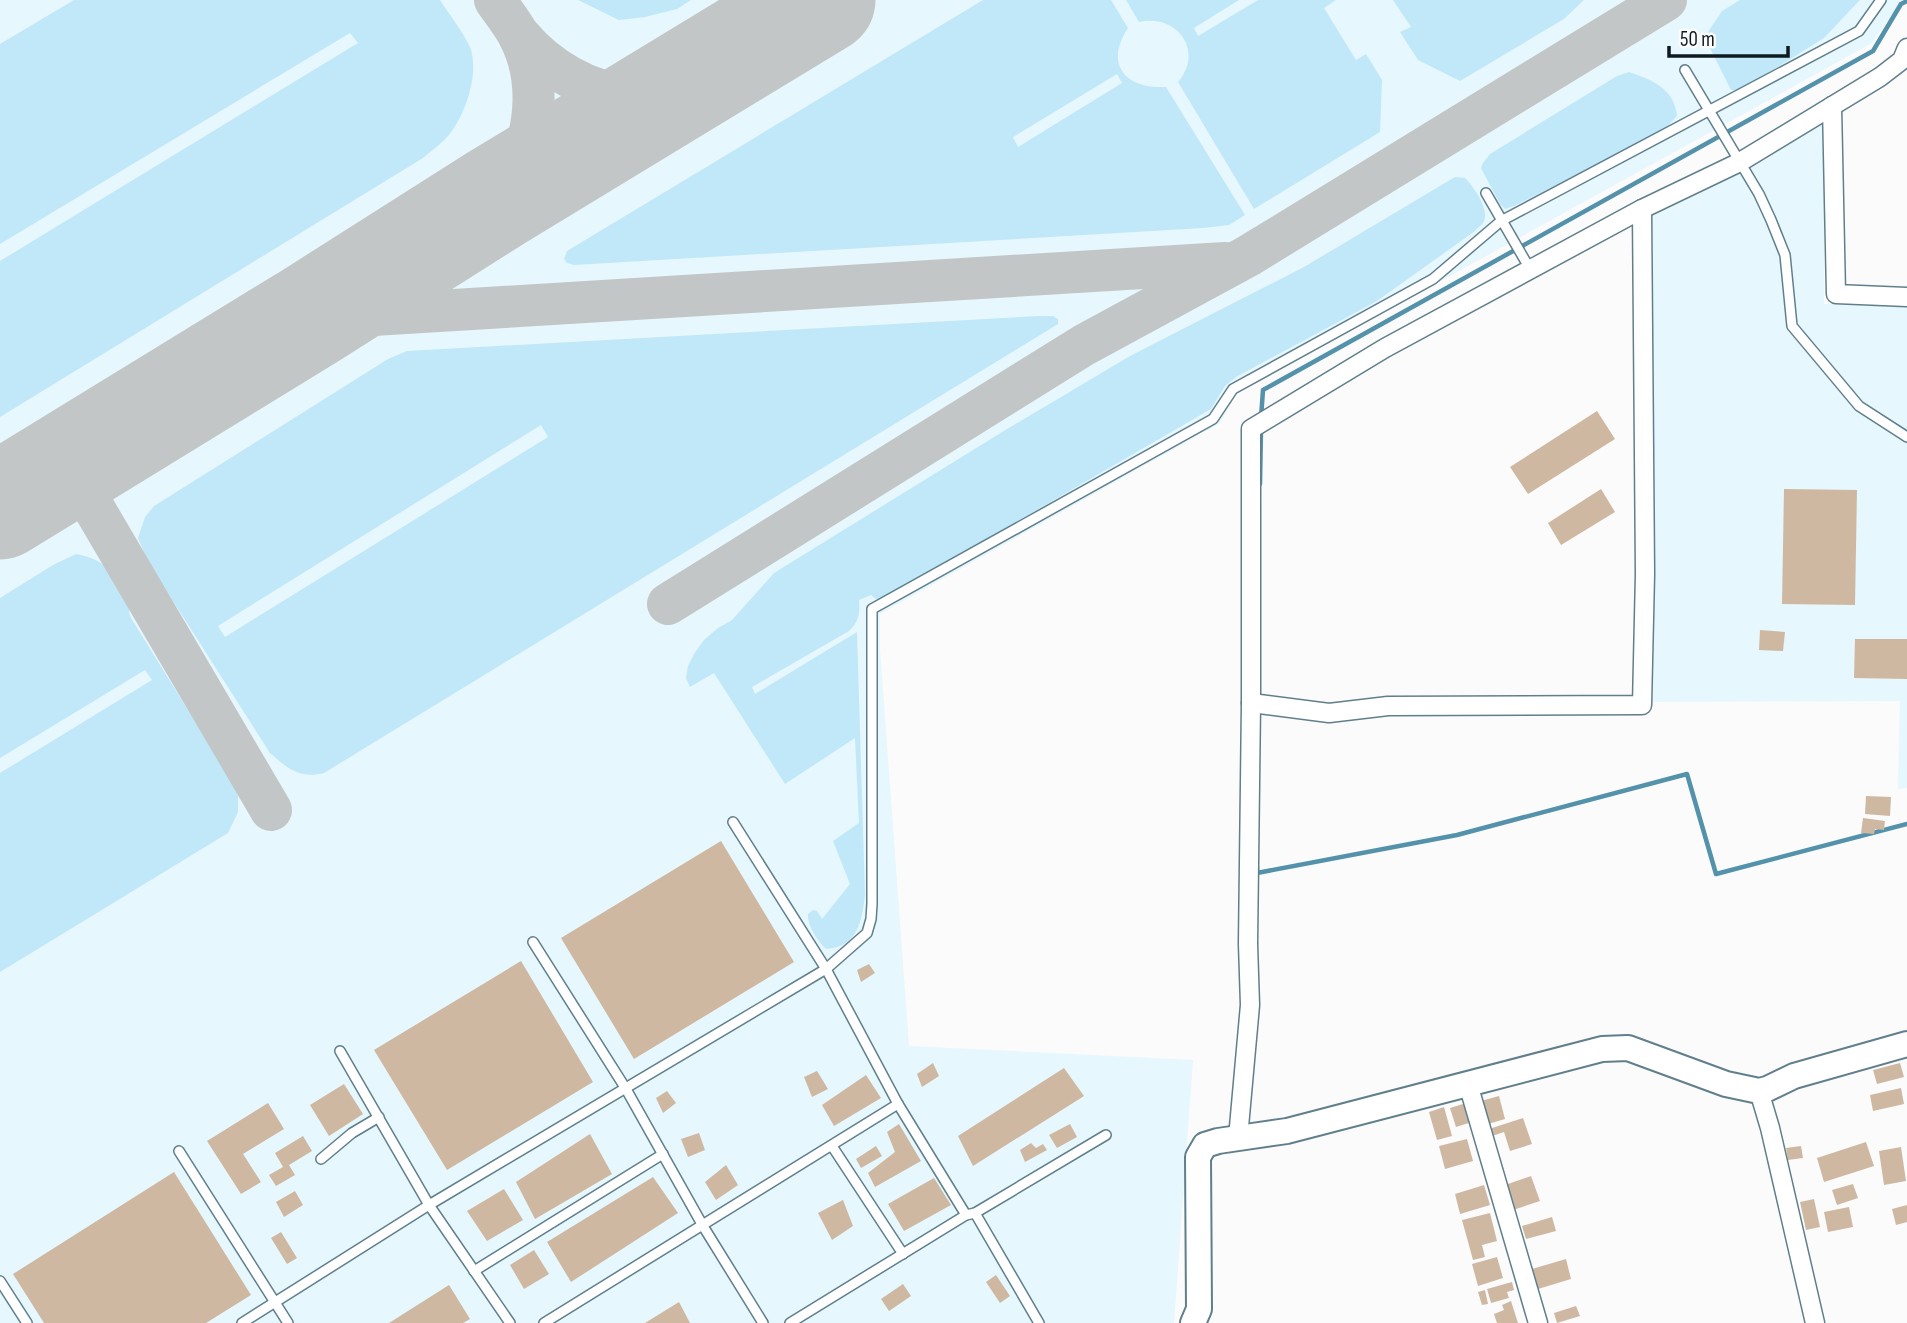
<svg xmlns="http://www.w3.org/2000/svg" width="1907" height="1323" font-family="'Sofia Sans Condensed',sans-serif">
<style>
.built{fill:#e6f7fd}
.green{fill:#c1e8f8;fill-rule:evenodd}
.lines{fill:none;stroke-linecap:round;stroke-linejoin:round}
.stream{stroke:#5392aa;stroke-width:4.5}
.taxiway{stroke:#c3c6c7;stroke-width:42}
.runway{stroke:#c3c6c7;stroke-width:107}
.building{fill:#cfb8a2}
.lane-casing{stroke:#607f8c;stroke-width:12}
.street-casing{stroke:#607f8c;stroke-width:21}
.secondary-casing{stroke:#607f8c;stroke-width:28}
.lane{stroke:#fff;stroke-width:9}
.street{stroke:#fff;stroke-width:18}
.secondary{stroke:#fff;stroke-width:24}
</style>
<rect width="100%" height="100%" fill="#fbfbfb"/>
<g class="built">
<path d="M0,0H1902L1872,43L1236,394L1220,423L880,614V649L909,1046L1193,1060L1174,1323H0Z"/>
<path d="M1824,110V304L1907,303V788L1898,789L1900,701L1650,702L1651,204Z"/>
</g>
<g class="green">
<path d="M74,0H440C449,14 463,32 470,47C480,73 465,116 448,136C441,144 431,151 423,158L0,417V261L358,43L350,33L0,244V44Z"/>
<path d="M578,0H691L677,9L645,17L619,20Z"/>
<path d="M983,0H1111L1128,28C1104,64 1125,89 1166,87L1245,215L1229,225L1203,228L574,265L567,263L564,259L567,251ZM1117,74L1122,83L1018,147L1013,137Z"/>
<path d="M1126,0H1239L1194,28L1198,36L1258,0H1336L1324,8L1356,60L1366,54L1382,80L1380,132L1254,209L1178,82C1205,50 1176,13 1139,22Z"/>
<path d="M1393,0H1584L1564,19L1460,81L1418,60L1400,32L1411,27Z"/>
<path d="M1740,0H1860L1824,38L1741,90H1731L1708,44V32L1722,11Z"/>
<path d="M1629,72C1652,80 1674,88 1677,116L1664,130L1514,206L1505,209L1500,204L1481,168L1483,163L1490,154L1617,76Z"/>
<path d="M1455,177L1465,178C1474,187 1491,211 1483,223C1481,226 1477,228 1475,231L1377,301L1236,377L1225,386L1211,409L883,599H876L871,595L859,600C860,614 859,621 849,631L752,687L755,694L857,632L865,895C862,920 858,947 826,949C817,941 807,925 808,914L813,910L817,911L822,919L850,884L833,841L859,823L855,738L785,784L714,673L690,687L686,678L688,666L694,654L704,640L718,628L732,620L774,573L1007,429L1130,356L1304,267Z"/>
<path d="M1039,316H1053L1058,319V324L324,773C300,779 288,769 270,753L148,562L138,538L145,517L154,506L388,359L407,351ZM541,425L548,437L225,637L218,626Z"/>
<path d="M76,554C109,560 116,577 131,605L129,612L131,618L217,757L231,767L238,797V812L228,833L0,972V773L152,680L145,670L0,758V598L53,565Z"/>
</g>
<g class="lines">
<g class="stream">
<path d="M1261,418L1263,390L1873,51L1901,4L1907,1"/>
<path d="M1260,484L1261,430"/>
<path d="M1257,867V873L1457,835L1687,774L1716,874L1907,824"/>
</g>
<g class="taxiway">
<path d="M495,0C503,12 513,24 519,36C540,76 537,126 518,167C513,178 504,188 496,198"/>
<path d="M520,36C547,68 587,92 630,96C643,97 656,94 668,92"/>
<path d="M310,316L373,315L1225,263"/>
<path d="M68,464L271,810"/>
<path d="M668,604L1084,345L1248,256L1666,0"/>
</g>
<path class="runway" d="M0,506L310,316L496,198L822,0"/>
</g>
<g class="building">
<path d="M1597,411L1615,439L1528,494L1510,467Z"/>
<path d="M1601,489L1615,512L1561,545L1548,523Z"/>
<path d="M1784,489L1857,490L1855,605L1782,604Z"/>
<path d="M1760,630L1785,632L1783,651L1759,650Z"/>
<path d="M1855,639H1907V679L1854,678Z"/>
<path d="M1866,796L1891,797L1890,816L1865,814Z"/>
<path d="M1863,818L1885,821L1884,830L1875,829L1874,834L1861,833Z"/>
<path d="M721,841L794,962L634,1059L561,938Z"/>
<path d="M521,961L593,1082L447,1170L374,1050Z"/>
<path d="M869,964L875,973L861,982L857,970Z"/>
<path d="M933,1063L939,1076L922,1087L917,1074Z"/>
<path d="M1900,1063L1904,1077L1877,1084L1873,1070Z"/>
<path d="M1064,1068L1084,1096L973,1166L958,1136Z"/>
<path d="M817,1071L828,1089L812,1097L804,1077Z"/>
<path d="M866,1075L881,1098L834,1126L822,1105Z"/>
<path d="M344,1084L363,1114L329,1136L310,1105Z"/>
<path d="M1901,1088L1904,1104L1873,1111L1870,1095Z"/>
<path d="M667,1091L676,1103L663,1113L656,1098Z"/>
<path d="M1499,1096L1505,1119L1488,1124L1481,1101Z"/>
<path d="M268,1103L284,1129L243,1154L261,1182L241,1194L207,1141Z"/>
<path d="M1466,1103L1472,1122L1456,1127L1450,1108Z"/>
<path d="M1444,1107L1452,1136L1437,1140L1429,1112Z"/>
<path d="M1523,1118L1532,1144L1510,1151L1504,1132L1492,1136L1489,1129Z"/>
<path d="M899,1124L921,1161L875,1187L868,1173L895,1152L887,1132Z"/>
<path d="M1070,1124L1077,1137L1057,1148L1049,1135Z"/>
<path d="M699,1133L705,1150L688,1157L681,1139Z"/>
<path d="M590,1134L612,1174L535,1219L516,1182Z"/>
<path d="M303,1136L312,1151L289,1165L295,1175L276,1186L269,1175L283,1167L275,1153Z"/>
<path d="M1467,1139L1473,1161L1445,1169L1439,1146Z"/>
<path d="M1866,1142L1874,1166L1824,1182L1817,1158Z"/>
<path d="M1031,1143L1036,1148L1043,1144L1047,1150L1025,1162L1020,1150Z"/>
<path d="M876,1146L882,1156L861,1168L856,1159Z"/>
<path d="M1801,1146L1803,1158L1788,1160L1786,1148Z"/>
<path d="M1901,1147L1906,1181L1884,1185L1879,1151Z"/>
<path d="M726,1165L738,1185L716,1200L705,1182Z"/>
<path d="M174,1172L251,1295L206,1323H44L13,1274Z"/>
<path d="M1531,1176L1540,1201L1513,1210L1505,1185Z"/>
<path d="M653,1177L678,1213L571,1282L547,1242Z"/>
<path d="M934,1178L951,1205L904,1231L888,1204Z"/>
<path d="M1853,1184L1858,1198L1837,1205L1832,1190Z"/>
<path d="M1484,1185L1490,1205L1460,1214L1455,1194Z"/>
<path d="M504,1189L523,1220L487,1241L467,1211Z"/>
<path d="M295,1191L303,1205L284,1217L276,1202Z"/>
<path d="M1814,1199L1820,1227L1806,1230L1800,1202Z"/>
<path d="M843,1200L853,1226L832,1240L818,1213Z"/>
<path d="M1907,1205V1222L1896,1225L1892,1209Z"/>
<path d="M1849,1207L1853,1227L1828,1232L1824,1212Z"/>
<path d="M1490,1213L1497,1241L1482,1245L1485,1257L1473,1260L1462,1220Z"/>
<path d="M1552,1217L1556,1231L1526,1239L1522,1226Z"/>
<path d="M281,1232L297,1258L287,1264L271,1238Z"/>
<path d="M534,1250L549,1274L524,1289L510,1265Z"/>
<path d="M1497,1257L1503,1278L1478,1286L1472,1264Z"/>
<path d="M1566,1259L1571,1279L1538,1289L1532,1269Z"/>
<path d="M996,1275L1010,1296L1000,1303L986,1282Z"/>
<path d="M1512,1282L1514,1290L1507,1292L1509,1298L1491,1303L1487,1289Z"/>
<path d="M903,1284L911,1296L889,1311L881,1299Z"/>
<path d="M449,1285L470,1319L463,1323H389Z"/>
<path d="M1485,1290L1488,1304L1482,1305L1478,1292Z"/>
<path d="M1511,1301L1518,1323H1497L1494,1314L1504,1310L1502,1305Z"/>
<path d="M679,1302L690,1323H645Z"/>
<path d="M1576,1306L1580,1316L1557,1323L1554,1313Z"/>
</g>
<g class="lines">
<g class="lane-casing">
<g id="lane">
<path d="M1685,70L1759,194L1771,220L1785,255L1792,326L1859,406L1907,437"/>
<path d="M1486,193L1530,269"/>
<path d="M733,822L826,969L898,1104L966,1215"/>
<path d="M533,942L626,1089L703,1226L763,1323"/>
<path d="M340,1051L429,1205L510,1323"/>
<path d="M832,1146L903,1254"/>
<path d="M179,1151L288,1323"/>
<path d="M321,1159L352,1133L379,1117"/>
<path d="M975,1213L1039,1323"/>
<path d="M474,1271L663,1154"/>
<path d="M0,1281L27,1323"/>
<path d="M242,1323L429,1205L826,969L867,933L871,919L872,904V609L1213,419L1233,389L1433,279L1501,221L1859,31L1881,0"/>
<path d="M544,1323L898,1104"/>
<path d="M790,1323L966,1215L975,1213L1106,1135"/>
</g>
</g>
<g class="street-casing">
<g id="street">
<path d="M1832,106L1836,294L1907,297"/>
<path d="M1251,703L1329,713L1388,706L1642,705L1645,574L1642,209"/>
<path d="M1468,1084L1538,1323"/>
<path d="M1759,1091L1770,1128L1815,1323"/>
<path d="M1238,1138L1250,1005L1248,944L1251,703V429L1385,348L1642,209L1740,162L1880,77L1902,60L1907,48"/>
</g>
</g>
<g class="secondary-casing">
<path id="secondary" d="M1193,1323L1199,1309L1198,1157L1205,1145L1218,1141L1287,1131L1602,1049L1628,1048L1726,1084L1759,1091L1767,1089L1794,1076L1907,1044"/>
</g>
<use href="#lane" class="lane"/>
<use href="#street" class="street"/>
<use href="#secondary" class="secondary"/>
</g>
<path d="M1669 46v10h119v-10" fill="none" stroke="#0e1a1f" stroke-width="3.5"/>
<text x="1680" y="46" font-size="21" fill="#0e1a1f" stroke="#fbfbfb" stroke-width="5" paint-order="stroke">50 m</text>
</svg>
